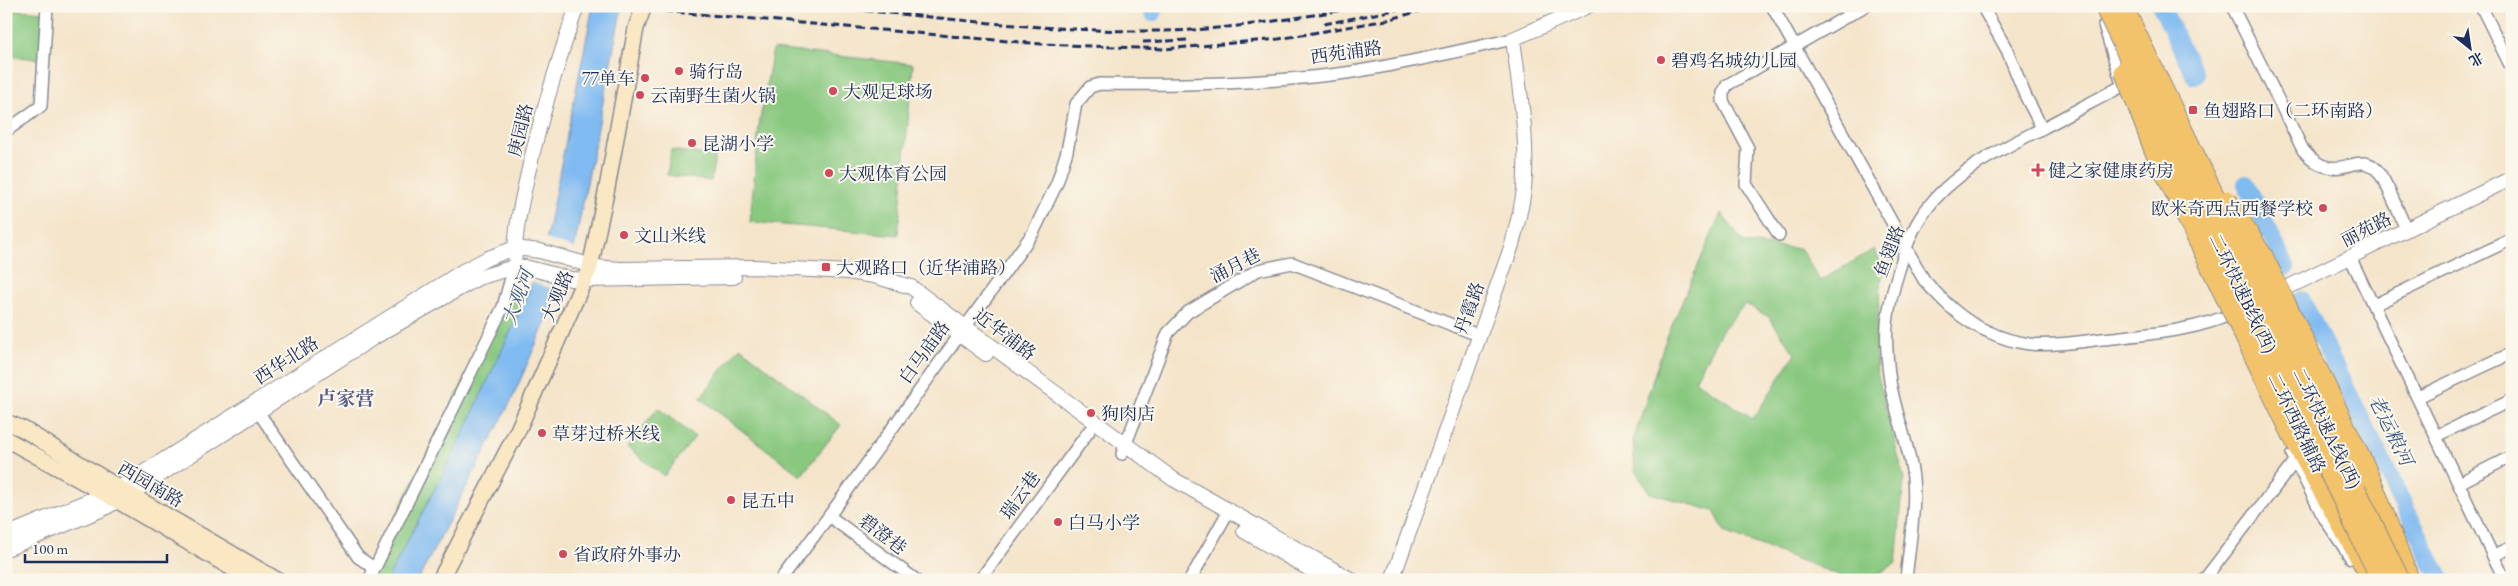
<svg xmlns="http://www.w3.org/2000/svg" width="2518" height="586" font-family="'EB Garamond','Noto Serif SC',serif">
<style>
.green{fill:#88c87f;stroke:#527c6e;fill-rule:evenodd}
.water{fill:#7fbaf1;stroke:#4d74a8}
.pier{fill:#f4e4c9}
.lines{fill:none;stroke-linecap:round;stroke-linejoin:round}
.river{stroke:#7fbaf1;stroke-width:18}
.minor-casing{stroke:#888a94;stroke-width:14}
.tertiary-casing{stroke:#888a94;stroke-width:16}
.secondary-casing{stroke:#888a94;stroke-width:18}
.trunk-casing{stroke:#888a94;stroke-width:21}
.minor{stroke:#fff;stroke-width:11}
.tertiary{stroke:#fff;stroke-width:14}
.secondary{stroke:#fae7c3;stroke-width:15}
.trunk{stroke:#f2c36a;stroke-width:19}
.rail{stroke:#1b2f5e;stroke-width:3;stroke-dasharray:8 4;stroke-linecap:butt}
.trunk-bridge-casing{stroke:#888a94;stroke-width:21;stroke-linecap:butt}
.trunk-bridge{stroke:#f2c36a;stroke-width:19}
.poi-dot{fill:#d1495b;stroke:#fbf7ec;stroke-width:2}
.labels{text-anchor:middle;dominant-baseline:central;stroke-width:4;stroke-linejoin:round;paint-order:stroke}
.street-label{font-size:18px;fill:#1b2f5e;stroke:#fbf7ec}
.poi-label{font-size:18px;fill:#1b2f5e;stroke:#fbf7ec;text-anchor:start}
.water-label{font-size:19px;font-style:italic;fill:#39598a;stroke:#fbf7ec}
.neighbourhood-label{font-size:19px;font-weight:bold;fill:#545c8a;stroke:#fbf7ec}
</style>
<rect width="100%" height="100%" fill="#fbf7ec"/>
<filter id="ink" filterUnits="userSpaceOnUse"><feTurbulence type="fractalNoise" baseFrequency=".02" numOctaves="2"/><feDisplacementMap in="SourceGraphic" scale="10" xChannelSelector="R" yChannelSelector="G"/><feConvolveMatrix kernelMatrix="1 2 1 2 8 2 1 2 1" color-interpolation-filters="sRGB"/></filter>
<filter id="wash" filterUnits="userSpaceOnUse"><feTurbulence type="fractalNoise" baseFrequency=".0096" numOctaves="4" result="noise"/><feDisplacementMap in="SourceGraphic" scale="20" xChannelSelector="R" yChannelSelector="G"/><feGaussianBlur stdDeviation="1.12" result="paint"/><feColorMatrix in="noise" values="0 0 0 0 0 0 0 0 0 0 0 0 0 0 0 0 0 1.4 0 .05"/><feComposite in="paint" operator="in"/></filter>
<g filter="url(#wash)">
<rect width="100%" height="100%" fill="#f4e4c9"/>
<g class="green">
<path d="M6,9L44,12L40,59L6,56Z"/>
<path d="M773,49L913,64L898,235L750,222L759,125Z"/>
<path d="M671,150L715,156L711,181L667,175Z"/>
<path d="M1721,213L1744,243L1801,249L1820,281L1874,249L1883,266L1877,324L1876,368L1904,479L1896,563L1868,580H1852L1725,532L1714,511L1650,493L1635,471L1633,441L1666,339ZM1745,304L1769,317L1795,354L1753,419L1695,380L1722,330Z"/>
<path d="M510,289H530L459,443L387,580H364Z"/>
<path d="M740,347L841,425L801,476L700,398Z"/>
<path d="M658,408L695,437L664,476L627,447Z"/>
</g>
<path class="water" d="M593,6H622L574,248L559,291L512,399L418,580H387L459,443L530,289L546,239Z"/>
<path class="pier" d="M543,238L577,249L562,292L530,281Z"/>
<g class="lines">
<g class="river">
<path d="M2161,6L2195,76"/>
<path d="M1153,13L1155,6"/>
<path d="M2246,184L2286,267"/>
<path d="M2302,300L2441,580"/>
</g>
</g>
</g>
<g filter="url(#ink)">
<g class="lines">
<g class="minor-casing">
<g id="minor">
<path d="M1772,6L1924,280C1943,301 1962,321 1989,332C2001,338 2016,342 2029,344C2053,346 2078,342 2102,339C2147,334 2194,332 2236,312"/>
<path d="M1982,6L2007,50L2026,97L2042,128"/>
<path d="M2232,6L2303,150C2334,187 2355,152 2374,167C2384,174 2400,216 2406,229"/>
<path d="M2481,6L2512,69"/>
<path d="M2104,25L2121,81"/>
<path d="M6,131L41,106L47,6"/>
<path d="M1779,235L1746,184L1748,148L1723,101V93L1727,85L1865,6"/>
<path d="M2350,257L2493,556L2512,547"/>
<path d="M2374,305L2512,239"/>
<path d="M2418,397L2512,353"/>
<path d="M259,413L358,557L374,568"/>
<path d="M2436,436L2512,400"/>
<path d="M1122,454L1168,333L1188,312L1258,270L1292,263L1478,335"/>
<path d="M2292,454L2323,516L2351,558"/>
<path d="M2459,483L2512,456"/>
<path d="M829,516L916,580"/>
<path d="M2493,556L2505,580"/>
<path d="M369,580L503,307L514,267"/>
<path d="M781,580L829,516L1033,233L1057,183L1067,151L1076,104L1090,87L1100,84C1182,85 1264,84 1346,73C1402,65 1458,51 1513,39"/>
<path d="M980,580L1089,431"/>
<path d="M1190,580L1224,519"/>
<path d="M1906,580C1909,547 1916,511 1913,478C1909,442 1893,409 1889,374C1884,332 1886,311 1899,270C1905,250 1912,228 1925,211C1953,172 2000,150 2041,129C2072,113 2101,97 2132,81"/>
<path d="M2204,580L2295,461"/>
</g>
</g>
<g class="tertiary-casing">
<g id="tertiary">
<path d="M515,256C515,228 522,200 528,173C541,116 558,61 577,6"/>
<path d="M2272,295L2512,178"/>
<path d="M917,303L986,354"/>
<path d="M1244,531L1328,580"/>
<path d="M6,535L119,488L463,271L488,258L515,248L540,251L596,267L620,269L754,267L848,272L874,276L911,287L1173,479L1352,580"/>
<path d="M6,549L103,509L130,494L373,338L478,278L514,267H525L571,279L584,280L734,277"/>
<path d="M1392,580L1512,245C1516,227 1522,208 1524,189C1529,139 1519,88 1513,39L1588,6"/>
</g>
</g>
<g class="secondary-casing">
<g id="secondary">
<path d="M6,422L23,429L119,488L277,580"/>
<path d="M6,439L118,501L252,580"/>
<path d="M440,580L518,430L590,267L607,188L636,28L644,6"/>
</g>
</g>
<g class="trunk-casing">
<g id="trunk">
<path d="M2298,447L2372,580"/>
<path d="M2370,477L2408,576"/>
</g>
</g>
<use href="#minor" class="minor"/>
<use href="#tertiary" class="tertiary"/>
<use href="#secondary" class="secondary"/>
<use href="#trunk" class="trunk"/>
<g class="rail">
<path d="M605,6L1042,44L1165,49L1279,39L1387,20L1438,6"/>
<path d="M817,6C930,16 1044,32 1158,31C1228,31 1299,17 1368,6"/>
<path d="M1324,24L1405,8"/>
<path d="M1143,42L1188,40"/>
</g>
<g class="trunk-bridge-casing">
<g id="trunk-bridge">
<path d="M2104,6L2381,580"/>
<path d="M2123,6L2400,580"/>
<path d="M2124,71L2154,150L2298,447"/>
<path d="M2227,200L2263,256L2370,477"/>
</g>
</g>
<use href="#trunk-bridge" class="trunk-bridge"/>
</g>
</g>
<g class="poi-dot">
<circle cx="1661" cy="60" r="5"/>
<circle cx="679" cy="71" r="5"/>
<circle cx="645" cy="78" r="5"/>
<circle cx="833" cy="91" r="5"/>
<circle cx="640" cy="95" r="5"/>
<rect x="2188" y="105" width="10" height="10" rx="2.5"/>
<circle cx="692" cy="143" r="5"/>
<path d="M2035.5 162.5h5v5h5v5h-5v5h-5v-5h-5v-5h5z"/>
<circle cx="829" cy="173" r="5"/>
<circle cx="2323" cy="208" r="5"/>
<circle cx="624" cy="235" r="5"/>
<rect x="821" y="262" width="10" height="10" rx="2.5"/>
<circle cx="1091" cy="413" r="5"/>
<circle cx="542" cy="433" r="5"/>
<circle cx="731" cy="500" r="5"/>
<circle cx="1058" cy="522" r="5"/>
<circle cx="563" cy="554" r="5"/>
</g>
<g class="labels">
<g class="street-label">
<text transform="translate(1346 52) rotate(-8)">西苑浦路</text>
<text transform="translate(520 130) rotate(-76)">庚园路</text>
<text transform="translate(2366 229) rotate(-27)">丽苑路</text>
<text transform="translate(1889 251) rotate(-69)">鱼翅路</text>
<text transform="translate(1235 265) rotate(-27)">涌月巷</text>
<text transform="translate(2243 293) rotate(64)">二环快速B线(西)</text>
<text transform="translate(557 296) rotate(-67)">大观路</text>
<text transform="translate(1469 308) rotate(-70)">丹霞路</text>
<text transform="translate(1005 334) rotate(37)">近华浦路</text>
<text transform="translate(924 352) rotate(-54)">白马庙路</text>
<text transform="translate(286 360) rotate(-33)">西华北路</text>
<text transform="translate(2297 423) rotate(64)">二环西路辅路</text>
<text transform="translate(2327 428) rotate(64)">二环快速A线(西)</text>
<text transform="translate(151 484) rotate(30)">西园南路</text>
<text transform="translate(1020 495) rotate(-54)">瑞云巷</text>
<text transform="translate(883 534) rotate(37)">碧澄巷</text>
</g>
<g class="poi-label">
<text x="1671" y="60">碧鸡名城幼儿园</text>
<text x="689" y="71">骑行岛</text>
<text x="635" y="78" text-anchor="end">77单车</text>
<text x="843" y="91">大观足球场</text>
<text x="650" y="95">云南野生菌火锅</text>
<text x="2203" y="110">鱼翅路口（二环南路）</text>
<text x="702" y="143">昆湖小学</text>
<text x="2048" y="170">健之家健康药房</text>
<text x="839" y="173">大观体育公园</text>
<text x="2313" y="208" text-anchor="end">欧米奇西点西餐学校</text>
<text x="634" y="235">文山米线</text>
<text x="836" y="267">大观路口（近华浦路）</text>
<text x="1101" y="413">狗肉店</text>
<text x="552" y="433">草芽过桥米线</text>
<text x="741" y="500">昆五中</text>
<text x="1068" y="522">白马小学</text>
<text x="573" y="554">省政府外事办</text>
</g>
<g class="water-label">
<text transform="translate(518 297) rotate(-70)">大观河</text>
<text transform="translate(2391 430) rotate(64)">老运粮河</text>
</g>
<g class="neighbourhood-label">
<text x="346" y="398">卢家营</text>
</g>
</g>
<rect width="2518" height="586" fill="none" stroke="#fbf7ec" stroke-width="25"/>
<g transform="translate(2470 48) rotate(150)" stroke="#fbf7ec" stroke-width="4" paint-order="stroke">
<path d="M0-4L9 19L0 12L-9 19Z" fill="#1b2f5e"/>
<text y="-8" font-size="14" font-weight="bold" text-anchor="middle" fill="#1b2f5e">北</text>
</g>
<path d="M25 554v8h142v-8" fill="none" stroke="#1b2f5e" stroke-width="2.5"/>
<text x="32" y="554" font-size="15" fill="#1b2f5e" stroke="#fbf7ec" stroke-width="4" paint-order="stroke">100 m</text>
</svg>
